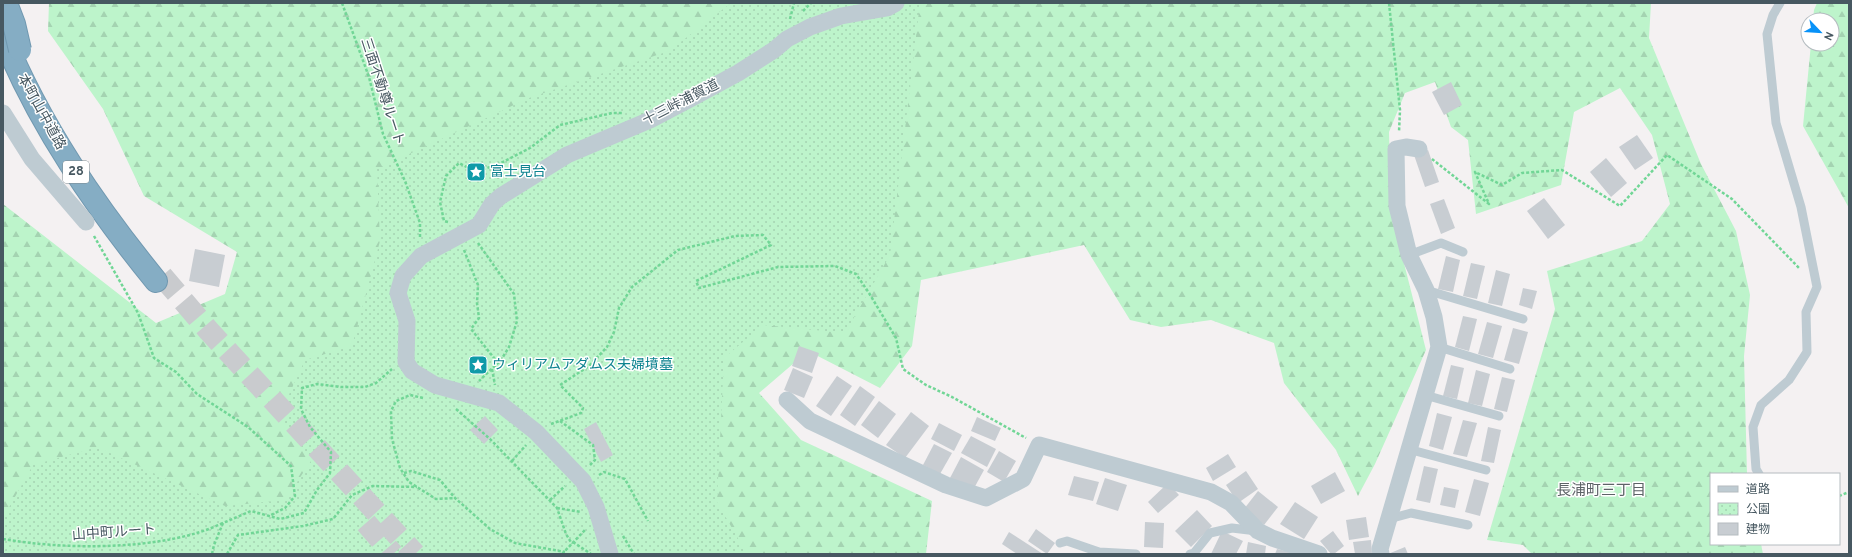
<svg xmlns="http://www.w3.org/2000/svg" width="1852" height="557" font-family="Overpass,'Noto Sans JP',sans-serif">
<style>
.forest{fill:url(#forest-firs)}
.park{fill:url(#park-dots)}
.building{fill:#c8cdd2}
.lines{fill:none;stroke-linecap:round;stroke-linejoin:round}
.highway-tunnel{stroke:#c9cbce;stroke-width:22;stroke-dasharray:22 11;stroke-linecap:butt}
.highway-casing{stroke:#7098b0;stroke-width:24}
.path{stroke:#71d696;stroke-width:2.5;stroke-dasharray:3 2;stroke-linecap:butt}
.lane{stroke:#becbd2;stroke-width:9}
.street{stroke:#becbd2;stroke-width:17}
.highway{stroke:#85adc4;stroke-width:22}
.highway-bridge-casing{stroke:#7098b0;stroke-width:24;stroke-linecap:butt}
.highway-bridge{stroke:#85adc4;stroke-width:22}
.labels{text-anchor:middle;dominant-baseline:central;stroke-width:3;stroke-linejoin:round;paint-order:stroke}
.shield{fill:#fff;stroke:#7e8a90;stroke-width:1}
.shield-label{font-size:13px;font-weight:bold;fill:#475861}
.street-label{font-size:14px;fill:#475861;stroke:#fff}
.culture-label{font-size:14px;fill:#0d838f;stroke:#fff;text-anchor:start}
.neighbourhood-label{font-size:15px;fill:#5d6367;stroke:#fff}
</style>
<defs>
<pattern id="forest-firs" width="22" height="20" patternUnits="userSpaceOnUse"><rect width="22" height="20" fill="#bdf4cb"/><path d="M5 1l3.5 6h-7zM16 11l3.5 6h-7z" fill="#a4d3b1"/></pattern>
<pattern id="park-dots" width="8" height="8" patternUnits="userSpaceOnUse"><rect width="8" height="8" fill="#bdf4cb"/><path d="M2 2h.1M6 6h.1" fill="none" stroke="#a4d3b1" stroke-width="1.8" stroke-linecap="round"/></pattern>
</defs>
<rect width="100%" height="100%" fill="#f4f1f2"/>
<g class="forest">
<path d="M49,3H1651L1649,38L1701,164L1736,231L1750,295L1744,356L1747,474H1711V544H1761L1763,554H1532L1523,545L1487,540L1555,309L1547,271L1642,241L1670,204L1652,135L1620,88L1574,112L1561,185L1476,214L1468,140L1451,127L1435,82L1405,93L1389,132L1391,212L1426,350L1375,464L1358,496L1336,450L1284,383L1274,343L1211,320L1161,327L1130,320L1084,245L921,280L912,346L880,388L808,351L759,393L801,440L932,501L926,554H676L424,527L3,554V204L156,323L225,294L237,252L144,196L103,109L48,31Z"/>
<path d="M1817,3H1849V208L1803,126L1811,44H1832V20H1813L1814,10Z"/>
</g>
<path class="park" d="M731,3H920L890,255L845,333L763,325L724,358L717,502L747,554H3V518L33,465L97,447L225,506L285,500L311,461L279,416L305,360L352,346L380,241L377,169L529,98L669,51Z"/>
<g class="building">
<path d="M1451,82L1462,105L1444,115L1432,92Z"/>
<path d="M1637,135L1653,158L1635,170L1619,147Z"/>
<path d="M1428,150L1439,182L1425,187L1414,155Z"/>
<path d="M1606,158L1627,183L1611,197L1590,172Z"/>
<path d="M1544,198L1565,225L1548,239L1527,211Z"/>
<path d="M1444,199L1455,228L1441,234L1430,204Z"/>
<path d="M195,249L225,255L219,287L189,281Z"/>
<path d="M1446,256L1460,260L1453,292L1438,289Z"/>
<path d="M1471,263L1485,266L1477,299L1463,296Z"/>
<path d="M1496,270L1510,274L1502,306L1488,303Z"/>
<path d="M1523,288L1537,291L1532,309L1519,305Z"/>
<path d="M1463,316L1477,319L1469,351L1455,347Z"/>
<path d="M1487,322L1502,326L1493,358L1478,354Z"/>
<path d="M1513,328L1528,332L1519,364L1504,360Z"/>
<path d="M799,346L819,353L812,373L792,366Z"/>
<path d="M1451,365L1464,368L1457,399L1443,396Z"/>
<path d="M793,368L813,377L804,398L784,390Z"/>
<path d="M1476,370L1490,374L1482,406L1468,403Z"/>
<path d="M837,376L852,386L831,416L816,406Z"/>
<path d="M1502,377L1515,380L1507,412L1494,409Z"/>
<path d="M860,386L875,397L855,426L840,415Z"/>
<path d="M879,401L896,414L878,438L861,425Z"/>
<path d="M911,412L929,426L905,458L886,445Z"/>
<path d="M1437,413L1452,417L1443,450L1429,446Z"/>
<path d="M485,416L498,430L484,444L470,430Z"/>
<path d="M977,417L1001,428L995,441L971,431Z"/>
<path d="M1463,420L1477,423L1467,457L1453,454Z"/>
<path d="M596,422L613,455L601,462L584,429Z"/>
<path d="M939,423L962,435L954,451L931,439Z"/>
<path d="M1488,427L1501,430L1494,463L1481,461Z"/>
<path d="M971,436L996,449L987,467L961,453Z"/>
<path d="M934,444L952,453L940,474L923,465Z"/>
<path d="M999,451L1016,461L1004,482L987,472Z"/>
<path d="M1228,454L1236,467L1213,481L1206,468Z"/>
<path d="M961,457L984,470L973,490L950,478Z"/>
<path d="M1424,466L1438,469L1430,503L1416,500Z"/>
<path d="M1246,471L1258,489L1238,503L1226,485Z"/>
<path d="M1335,472L1345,491L1321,504L1311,486Z"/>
<path d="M1074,476L1099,482L1093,501L1068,495Z"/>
<path d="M1105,478L1127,485L1118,511L1096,504Z"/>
<path d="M1474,479L1489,483L1480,516L1465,512Z"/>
<path d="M1168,483L1179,495L1158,513L1148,502Z"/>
<path d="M1444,487L1459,490L1455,508L1440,505Z"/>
<path d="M1258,491L1278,507L1264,525L1244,509Z"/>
<path d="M1295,502L1318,517L1304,539L1280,524Z"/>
<path d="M1197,510L1212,526L1191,547L1175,531Z"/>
<path d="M1366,517L1369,537L1349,540L1346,520Z"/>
<path d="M1145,522L1164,523L1163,548L1144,547Z"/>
<path d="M1036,529L1055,543L1047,554L1028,541Z"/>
<path d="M1222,531L1243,541L1236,554H1211Z"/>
<path d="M1333,531L1344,546L1334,554H1331L1320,541Z"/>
<path d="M1009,532L1043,554H1017L1002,544Z"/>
<path d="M1371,540L1372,554H1355L1353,542Z"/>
<path d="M1248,542L1266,546L1265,554H1246Z"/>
<path d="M1405,547L1408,554H1388Z"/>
<path d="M1277,549L1295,553V554H1275Z"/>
</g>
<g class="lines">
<g class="highway-tunnel">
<path d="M162,276L209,331L415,554"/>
<path d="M366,523L393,554"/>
</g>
<g class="highway-casing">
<path id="highway" d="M3,36C40,126 95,206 156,281"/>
</g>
<g class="path">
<path d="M342,3L369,77L383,134L405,181L420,223V238"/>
<path d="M1389,3L1400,110L1399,132"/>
<path d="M803,11L811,3"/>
<path d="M790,19L794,3"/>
<path d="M1432,159L1489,204L1475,172L1502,185L1522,173L1562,170L1620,206L1667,155L1732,199L1800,269"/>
<path d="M448,222L444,221L440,202L446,176L459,163L476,172L501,163L530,148L560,125L612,113H622"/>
<path d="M94,236L138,313L154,358L176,372L197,394L248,427L291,466L295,496L285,508L269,516"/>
<path d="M478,243L514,294L517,321L509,347L501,360L479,381"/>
<path d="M464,250L478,285L477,303L479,318L471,329L498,363"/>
<path d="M492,369L495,385"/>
<path d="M423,398L410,395L396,401L391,411L392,439L400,468L409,482L436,499L455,498"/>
<path d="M456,409L490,439L557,508L566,534L572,544"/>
<path d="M560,421L593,445L595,460L590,465"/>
<path d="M551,424L581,413L583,408L560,385L589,366L607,347L614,332L619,308L632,287L678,250L735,236L763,235L771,245L696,281L699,288L778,267L835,266L856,274L869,293L896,338L903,369L926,385L952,397L1026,438"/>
<path d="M512,461L526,445"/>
<path d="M404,473L411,471L440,480L455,498L490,529L515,543L565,552"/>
<path d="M599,475L604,472L625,479L648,521"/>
<path d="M1839,496L1849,492"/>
<path d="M550,500L565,486"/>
<path d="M557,508L581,512"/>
<path d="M623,536L634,554"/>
<path d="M3,539C65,550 165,551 223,523"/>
<path d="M573,542L591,554"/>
<path d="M212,554L214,545L223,523L251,511L280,519L304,513L317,490L330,473L331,452L310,427L301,409L302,388L317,384L341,387H365L376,383L392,369"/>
<path d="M227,554L238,535L303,526L333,519L352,495L373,486L417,487"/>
<path d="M562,554L585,530"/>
</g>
<g class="lane">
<path d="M1409,255L1441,243L1463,252"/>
<path d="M1426,290L1523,319"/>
<path d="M1439,347L1510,369"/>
<path d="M1425,395L1499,416"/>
<path d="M1408,449L1486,470"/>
<path d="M1759,474L1756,469L1753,427L1761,405L1789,380L1807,352L1806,312L1817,287L1801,207L1776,123L1767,34L1773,15L1780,3"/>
<path d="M1389,519L1411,513L1468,525"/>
<path d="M1060,543L1067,541L1099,552L1136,554"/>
<path d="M1190,554L1194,553L1210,533L1232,528L1257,531"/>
</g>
<g class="street">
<path d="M3,113L32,159L86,222"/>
<path d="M787,400L810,421L946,485L986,498L1023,479L1039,445L1211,492L1231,503L1258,531L1272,538L1319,554"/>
<path d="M610,554L596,507L583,481L536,432L499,403L435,385L412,371L406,362L407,321L398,293L403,276L421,256L479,225L492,204L501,196L567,155L650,120L690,99L738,73L774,50L787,39L810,27L841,16L887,8L896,3"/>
<path d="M1381,554L1380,549L1439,347L1434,317L1426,290L1409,255L1397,206L1396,149L1406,147L1419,149"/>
</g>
<use href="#highway" class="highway"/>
<g class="highway-bridge-casing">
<path id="highway-bridge" d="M6,3L14,24L20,50"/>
</g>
<use href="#highway-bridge" class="highway-bridge"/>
</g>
<defs>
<g id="sight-square" transform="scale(1)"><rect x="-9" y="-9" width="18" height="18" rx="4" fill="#0f9aa8" stroke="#fff"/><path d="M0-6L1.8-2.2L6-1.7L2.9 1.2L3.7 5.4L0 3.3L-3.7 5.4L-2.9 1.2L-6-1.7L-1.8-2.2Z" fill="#fff"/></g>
</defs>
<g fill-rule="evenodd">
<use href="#sight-square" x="476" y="172"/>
<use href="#sight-square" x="478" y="365"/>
</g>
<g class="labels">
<rect class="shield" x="63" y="161" width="26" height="22" rx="3"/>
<g class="shield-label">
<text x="76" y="172">28</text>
</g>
<g class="street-label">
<text transform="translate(382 92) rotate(72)">三面不動尊ルート</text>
<text transform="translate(681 103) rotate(-27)">十三峠浦賀道</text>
<text transform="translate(41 112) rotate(61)">本町山中道路</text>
<text transform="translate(114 533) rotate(-4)">山中町ルート</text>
</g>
<g class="culture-label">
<text x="490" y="172">富士見台</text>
<text x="492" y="365">ウィリアムアダムス夫婦墳墓</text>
</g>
<g class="neighbourhood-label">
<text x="1601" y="491">長浦町三丁目</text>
</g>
</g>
<rect width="1852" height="557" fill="none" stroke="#475861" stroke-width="8"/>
<rect x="1710" y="473" width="130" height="72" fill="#ffffff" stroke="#b5bcc0"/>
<rect x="1718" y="486" width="20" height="6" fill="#becbd2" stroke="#b5bcc0"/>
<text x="1746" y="493" font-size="12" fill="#475861">道路</text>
<rect x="1718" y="503" width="20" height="12" fill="url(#park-dots)" stroke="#b5bcc0"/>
<text x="1746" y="513" font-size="12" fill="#475861">公園</text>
<rect x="1718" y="523" width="20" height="12" fill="#c8cdd2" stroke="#b5bcc0"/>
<text x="1746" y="533" font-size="12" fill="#475861">建物</text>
<g transform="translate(1820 32) rotate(115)"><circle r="19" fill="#ffffff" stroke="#b5bcc0"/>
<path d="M0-3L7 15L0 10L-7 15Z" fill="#0892f8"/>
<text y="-6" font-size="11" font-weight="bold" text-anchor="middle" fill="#475861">N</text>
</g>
</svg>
